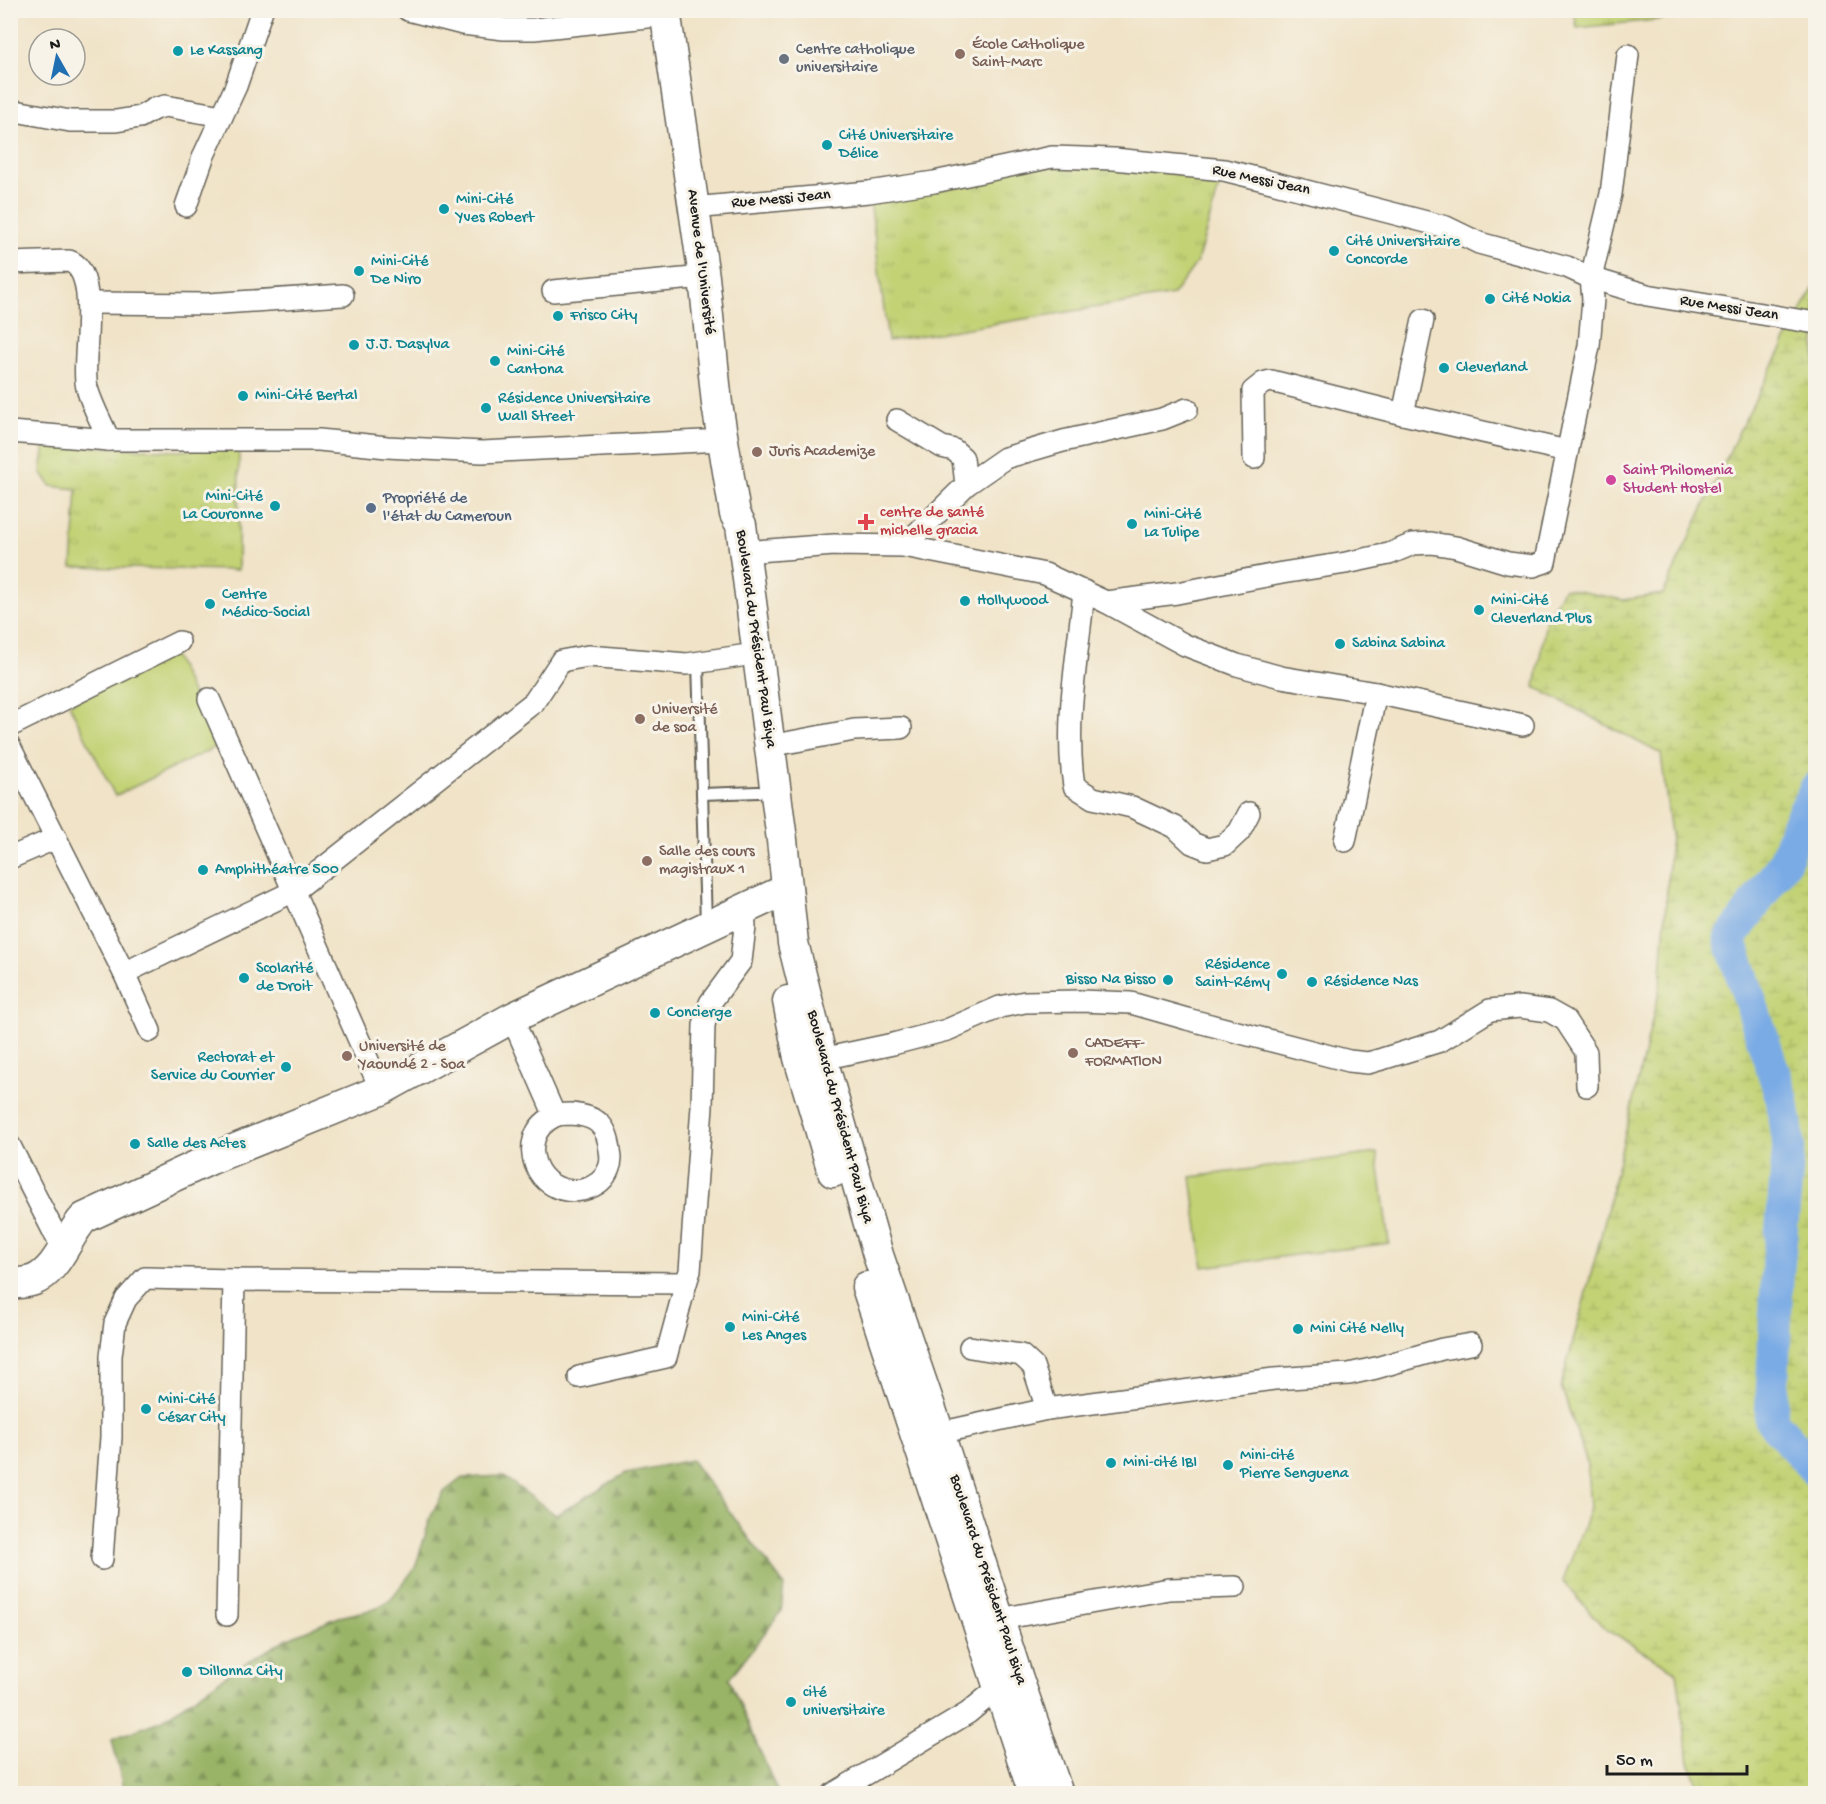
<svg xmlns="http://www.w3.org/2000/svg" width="1826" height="1804" font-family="'Gochi Hand',sans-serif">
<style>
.grass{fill:url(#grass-tufts);stroke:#6f7748;stroke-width:1.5}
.forest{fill:url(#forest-firs);stroke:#5a6841;stroke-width:1.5}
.wetland{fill:url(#wetland-marsh);stroke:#6f7748;stroke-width:1.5}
.garden{fill:#c2d274;stroke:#6f7748;stroke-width:1.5}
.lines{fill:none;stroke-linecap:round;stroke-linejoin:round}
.river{stroke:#7aabe5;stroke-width:33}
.lane-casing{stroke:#666258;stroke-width:14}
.street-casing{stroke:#666258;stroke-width:24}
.secondary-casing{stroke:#666258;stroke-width:33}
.lane{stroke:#fff;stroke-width:10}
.street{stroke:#fff;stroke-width:21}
.secondary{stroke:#fff;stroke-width:30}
.culture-dot{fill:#0f9aa8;stroke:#f7f3e8;stroke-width:2}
.education-dot{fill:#8d6e63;stroke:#f7f3e8;stroke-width:2}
.worship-dot{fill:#6b7280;stroke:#f7f3e8;stroke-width:2}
.hotel-dot{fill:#d1479c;stroke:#f7f3e8;stroke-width:2}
.service-dot{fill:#5c6f8a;stroke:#f7f3e8;stroke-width:2}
.health-dot{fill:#e0444e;stroke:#f7f3e8;stroke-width:2}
.labels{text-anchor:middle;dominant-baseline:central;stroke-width:6;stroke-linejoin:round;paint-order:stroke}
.education-label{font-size:16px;fill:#785e54;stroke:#f7f3e8;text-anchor:start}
.worship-label{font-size:16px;fill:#5b616d;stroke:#f7f3e8;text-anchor:start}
.culture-label{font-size:16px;fill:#0d838f;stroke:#f7f3e8;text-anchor:start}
.street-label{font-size:16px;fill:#1c1c1c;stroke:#f7f3e8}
.hotel-label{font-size:16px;fill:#b23c85;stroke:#f7f3e8;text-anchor:start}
.service-label{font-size:16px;fill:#4e5e75;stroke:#f7f3e8;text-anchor:start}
.health-label{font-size:16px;fill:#be3a42;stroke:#f7f3e8;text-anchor:start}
</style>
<defs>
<pattern id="grass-tufts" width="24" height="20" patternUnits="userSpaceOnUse" patternTransform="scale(1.5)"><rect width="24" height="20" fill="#c2d274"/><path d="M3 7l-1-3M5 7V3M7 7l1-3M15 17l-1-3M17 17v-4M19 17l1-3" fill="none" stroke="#a6b464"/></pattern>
<pattern id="forest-firs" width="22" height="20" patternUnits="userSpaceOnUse" patternTransform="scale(1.5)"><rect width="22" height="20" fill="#99b466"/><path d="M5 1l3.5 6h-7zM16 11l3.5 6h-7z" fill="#7c9253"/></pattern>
<pattern id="wetland-marsh" width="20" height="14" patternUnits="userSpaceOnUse" patternTransform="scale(1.5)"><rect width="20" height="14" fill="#c2d274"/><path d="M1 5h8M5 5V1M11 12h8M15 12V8" fill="none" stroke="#a6b464"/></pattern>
</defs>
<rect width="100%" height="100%" fill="#f7f3e8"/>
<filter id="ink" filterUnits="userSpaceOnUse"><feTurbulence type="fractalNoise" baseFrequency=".0167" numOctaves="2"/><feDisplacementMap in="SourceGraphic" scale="12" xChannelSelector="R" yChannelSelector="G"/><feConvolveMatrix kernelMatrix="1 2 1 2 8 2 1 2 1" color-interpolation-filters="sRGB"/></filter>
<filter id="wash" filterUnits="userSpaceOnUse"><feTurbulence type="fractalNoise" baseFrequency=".008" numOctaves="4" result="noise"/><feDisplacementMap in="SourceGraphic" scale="24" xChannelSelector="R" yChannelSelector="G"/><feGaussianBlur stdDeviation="1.35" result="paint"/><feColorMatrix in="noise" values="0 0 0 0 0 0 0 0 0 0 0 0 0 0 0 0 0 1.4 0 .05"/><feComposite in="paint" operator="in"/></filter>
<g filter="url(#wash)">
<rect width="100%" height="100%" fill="#f0e3c7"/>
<g class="grass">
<path d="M1574,11V10L1743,11L1577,28Z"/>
<path d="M1052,157L1224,170L1197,262L1173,295L888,341L869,192Z"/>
<path d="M45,444L179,451L239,445L238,570L72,567L77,489L51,486L41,472Z"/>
</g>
<path class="forest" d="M691,1460L784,1585L781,1612L729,1679L778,1793H124L112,1739L160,1721L236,1669L288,1638L339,1617L375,1609L390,1600L415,1568L431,1516L444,1492L462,1478L503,1476L556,1515L626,1473Z"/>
<path class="wetland" d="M1815,285V1793H1701L1689,1762L1677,1672L1604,1628L1563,1581L1590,1509L1587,1463L1561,1386L1600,1240L1660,987L1671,835L1661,754L1535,687L1546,619L1564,588L1623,600L1663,594L1741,427Z"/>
<g class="garden">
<path d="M173,654L218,746L115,796L69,704Z"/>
<path d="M1377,1153L1389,1243L1203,1267L1191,1177Z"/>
</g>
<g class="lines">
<path class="river" d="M1816,788L1795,830L1785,861L1730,939L1782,1098L1789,1145L1777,1280L1771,1420L1816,1471"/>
</g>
</g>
<g filter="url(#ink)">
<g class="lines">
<g class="lane-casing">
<g id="lane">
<path d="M698,662L706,923"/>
<path d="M702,794L758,792"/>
</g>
</g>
<g class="street-casing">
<g id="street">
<path d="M408,10L463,24L504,29H534L666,15"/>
<path d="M10,110L70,121H116L140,117L154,109L165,106L222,116"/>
<path d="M186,206L204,155L236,86L262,10"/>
<path d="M693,208L869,192L934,182L1052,157L1114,159L1224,170L1256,178L1446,227L1479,243L1567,267L1591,278L1647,295L1816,323"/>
<path d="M10,263L69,261C102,272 80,360 87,388C92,406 102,423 109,440"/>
<path d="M553,291L704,277"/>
<path d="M89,303L208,304L343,295"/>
<path d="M1403,414L1423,320"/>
<path d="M897,420L942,447L954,450L963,458L966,485"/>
<path d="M10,432L109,440H319L387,447L482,452L722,440"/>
<path d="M1254,458L1253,391L1263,383L1271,381L1403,414L1567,451"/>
<path d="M904,546L966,485L1005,458L1063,441L1162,419L1187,409"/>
<path d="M744,552L834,545L904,546L1045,574L1106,602L1177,593L1282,573L1346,563L1389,554L1413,544L1431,543L1456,547L1508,563L1533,566L1545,562L1589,346L1593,299L1591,278L1611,194L1628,55"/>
<path d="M1084,591C1078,655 1064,722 1074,786L1093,798L1132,807L1175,827L1192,843L1207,849L1225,845L1239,832L1249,813"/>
<path d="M1106,602L1185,645L1237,665L1281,677L1376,693L1523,725"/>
<path d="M209,699L381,1090"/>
<path d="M10,726L179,642"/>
<path d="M770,746L854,730L901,728"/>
<path d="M10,747L124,973L150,1031"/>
<path d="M1345,841L1376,693"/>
<path d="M10,858L56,838"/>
<path d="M124,973L294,891L534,702L561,661L588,656L687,664L741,656"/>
<path d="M512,1018L555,1116"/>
<path d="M822,1059L893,1044L947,1030L1000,1007L1025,1002L1080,1001L1131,1003L1187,1019L1349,1061L1368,1063L1382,1059L1440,1041L1490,1010L1520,1007L1549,1011L1565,1020L1586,1052L1587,1086"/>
<path d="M571,1114C596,1116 607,1124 610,1150C611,1156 612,1161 609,1168C605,1180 595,1187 582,1190C535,1198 514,1137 553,1117C558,1114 566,1114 571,1114Z"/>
<path d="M10,1146L63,1250"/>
<path d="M970,1347L1021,1355L1033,1366L1047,1409"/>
<path d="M579,1377L666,1357L686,1283"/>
<path d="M939,1433L1047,1409L1274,1379L1349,1374L1376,1368L1442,1349L1471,1344"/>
<path d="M102,1559L111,1437V1356L115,1323L126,1299L145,1278L234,1280"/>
<path d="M227,1615L234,1280L686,1283L690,1271L702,1106L704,1025L710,1003L741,961L745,927L744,908"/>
<path d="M999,1619L1169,1589L1235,1587"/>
<path d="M833,1794L968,1713L998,1688"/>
</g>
</g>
<g class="secondary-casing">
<g id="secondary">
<path d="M665,10L704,277L717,404L735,514L741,525L782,840L793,943L822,1059L878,1255L939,1433L1018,1679L1058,1794"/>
<path d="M788,1001L799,1058L833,1172"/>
<path d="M10,1284C18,1283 27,1283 34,1280C58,1270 67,1236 84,1218L211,1159L381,1090L512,1018L787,889"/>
<path d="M867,1287L1034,1794"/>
</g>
</g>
<use href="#lane" class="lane"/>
<use href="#street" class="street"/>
<use href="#secondary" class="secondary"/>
</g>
</g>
<g class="culture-dot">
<circle cx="178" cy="51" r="6"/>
<circle cx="827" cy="145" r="6"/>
<circle cx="444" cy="209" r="6"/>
<circle cx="1334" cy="251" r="6"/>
<circle cx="359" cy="271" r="6"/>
<circle cx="1490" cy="299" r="6"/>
<circle cx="558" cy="316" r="6"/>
<circle cx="354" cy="345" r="6"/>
<circle cx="495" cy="361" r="6"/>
<circle cx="1444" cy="368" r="6"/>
<circle cx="243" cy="396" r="6"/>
<circle cx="486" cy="408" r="6"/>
<circle cx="275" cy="506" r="6"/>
<circle cx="1132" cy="524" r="6"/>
<circle cx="965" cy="601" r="6"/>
<circle cx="210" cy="604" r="6"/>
<circle cx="1479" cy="610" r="6"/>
<circle cx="1340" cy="644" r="6"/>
<circle cx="203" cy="870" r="6"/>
<circle cx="1282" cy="974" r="6"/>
<circle cx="244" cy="978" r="6"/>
<circle cx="1168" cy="980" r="6"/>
<circle cx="1312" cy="982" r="6"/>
<circle cx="655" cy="1013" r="6"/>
<circle cx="286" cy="1067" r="6"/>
<circle cx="135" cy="1144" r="6"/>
<circle cx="730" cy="1327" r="6"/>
<circle cx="1298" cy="1329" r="6"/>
<circle cx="146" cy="1409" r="6"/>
<circle cx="1111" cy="1463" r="6"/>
<circle cx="1228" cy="1465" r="6"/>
<circle cx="187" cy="1672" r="6"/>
<circle cx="791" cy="1702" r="6"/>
</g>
<g class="education-dot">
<circle cx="960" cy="54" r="6"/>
<circle cx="757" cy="452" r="6"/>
<circle cx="640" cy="719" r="6"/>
<circle cx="647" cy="861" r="6"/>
<circle cx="1073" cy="1053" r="6"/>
<circle cx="347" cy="1056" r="6"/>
</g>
<circle class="worship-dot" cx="784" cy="59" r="6"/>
<circle class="hotel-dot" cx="1611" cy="480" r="6"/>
<circle class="service-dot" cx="371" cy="508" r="6"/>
<path class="health-dot" d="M863 513h6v6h6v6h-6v6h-6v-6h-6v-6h6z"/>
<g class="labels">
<g class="education-label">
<text x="972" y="45">École Catholique<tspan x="972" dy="18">Saint-Marc</tspan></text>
<text x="769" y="452">Juris Academize</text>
<text x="652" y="710">Université<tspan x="652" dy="18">de soa</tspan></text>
<text x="659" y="852">Salle des cours<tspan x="659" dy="18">magistraux 1</tspan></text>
<text x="1085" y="1044">CADEFF-<tspan x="1085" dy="18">FORMATION</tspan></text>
<text x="359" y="1047">Université de<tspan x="359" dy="18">Yaoundé 2 - Soa</tspan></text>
</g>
<g class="worship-label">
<text x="796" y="50">Centre catholique<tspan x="796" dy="18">universitaire</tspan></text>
</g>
<g class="culture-label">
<text x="190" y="51">Le Kassang</text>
<text x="839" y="136">Cité Universitaire<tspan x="839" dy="18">Délice</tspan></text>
<text x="456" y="200">Mini-Cité<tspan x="456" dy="18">Yves Robert</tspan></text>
<text x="1346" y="242">Cité Universitaire<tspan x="1346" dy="18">Concorde</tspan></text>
<text x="371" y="262">Mini-Cité<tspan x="371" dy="18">De Niro</tspan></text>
<text x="1502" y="299">Cité Nokia</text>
<text x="570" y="316">Frisco City</text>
<text x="366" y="345">J.J. Dasylva</text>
<text x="507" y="352">Mini-Cité<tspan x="507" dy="18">Cantona</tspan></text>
<text x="1456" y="368">Cleverland</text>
<text x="255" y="396">Mini-Cité Bertal</text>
<text x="498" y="399">Résidence Universitaire<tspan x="498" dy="18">Wall Street</tspan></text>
<text x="263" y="497" text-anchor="end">Mini-Cité<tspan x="263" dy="18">La Couronne</tspan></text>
<text x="1144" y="515">Mini-Cité<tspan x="1144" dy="18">La Tulipe</tspan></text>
<text x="222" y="595">Centre<tspan x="222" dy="18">Médico-Social</tspan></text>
<text x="977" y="601">Hollywood</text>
<text x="1491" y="601">Mini-Cité<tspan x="1491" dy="18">Cleverland Plus</tspan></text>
<text x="1352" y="644">Sabina Sabina</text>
<text x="215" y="870">Amphithéatre 500</text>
<text x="1270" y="965" text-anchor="end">Résidence<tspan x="1270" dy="18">Saint-Rémy</tspan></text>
<text x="256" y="969">Scolarité<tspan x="256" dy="18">de Droit</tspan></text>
<text x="1156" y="980" text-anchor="end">Bisso Na Bisso</text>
<text x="1324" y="982">Résidence Nas</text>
<text x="667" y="1013">Concierge</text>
<text x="274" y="1058" text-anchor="end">Rectorat et<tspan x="274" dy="18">Service du Courrier</tspan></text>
<text x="147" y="1144">Salle des Actes</text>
<text x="742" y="1318">Mini-Cité<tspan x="742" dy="18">Les Anges</tspan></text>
<text x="1310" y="1329">Mini Cité Nelly</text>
<text x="158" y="1400">Mini-Cité<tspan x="158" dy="18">César City</tspan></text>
<text x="1240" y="1456">Mini-cité<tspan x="1240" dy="18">Pierre Senguena</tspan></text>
<text x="1123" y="1463">Mini-cité IBI</text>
<text x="199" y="1672">Dillonna City</text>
<text x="803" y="1693">cité<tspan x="803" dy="18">universitaire</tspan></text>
</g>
<g class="street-label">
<text transform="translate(1261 181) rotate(12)">Rue Messi Jean</text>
<text transform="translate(781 200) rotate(-5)">Rue Messi Jean</text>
<text transform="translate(700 262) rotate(83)">Avenue de l'Université</text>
<text transform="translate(1729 309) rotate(9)">Rue Messi Jean</text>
<text transform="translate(755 639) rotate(82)">Boulevard du Président Paul Biya</text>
<text transform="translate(839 1117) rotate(75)">Boulevard du Président Paul Biya</text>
<text transform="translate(987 1580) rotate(72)">Boulevard du Président Paul Biya</text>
</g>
<g class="hotel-label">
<text x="1623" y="471">Saint Philomenia<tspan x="1623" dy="18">Student Hostel</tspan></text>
</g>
<g class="service-label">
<text x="383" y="499">Propriété de<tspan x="383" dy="18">l'état du Cameroun</tspan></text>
</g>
<g class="health-label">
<text x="880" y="513">centre de santé<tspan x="880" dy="18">michelle gracia</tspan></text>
</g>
</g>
<rect width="1826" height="1804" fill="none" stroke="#f7f3e8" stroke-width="36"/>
<g transform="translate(57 57) rotate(351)"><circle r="28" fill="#f7f3e8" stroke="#9f9d96" stroke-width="1.5"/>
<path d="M0-4.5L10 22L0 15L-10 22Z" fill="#1f6fb2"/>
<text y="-9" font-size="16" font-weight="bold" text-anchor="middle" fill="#1c1c1c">N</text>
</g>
<path d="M1607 1765v9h140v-9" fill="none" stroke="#1c1c1c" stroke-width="3"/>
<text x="1616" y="1765" font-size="18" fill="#1c1c1c" stroke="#f7f3e8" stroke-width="4.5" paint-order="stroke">50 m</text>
</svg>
